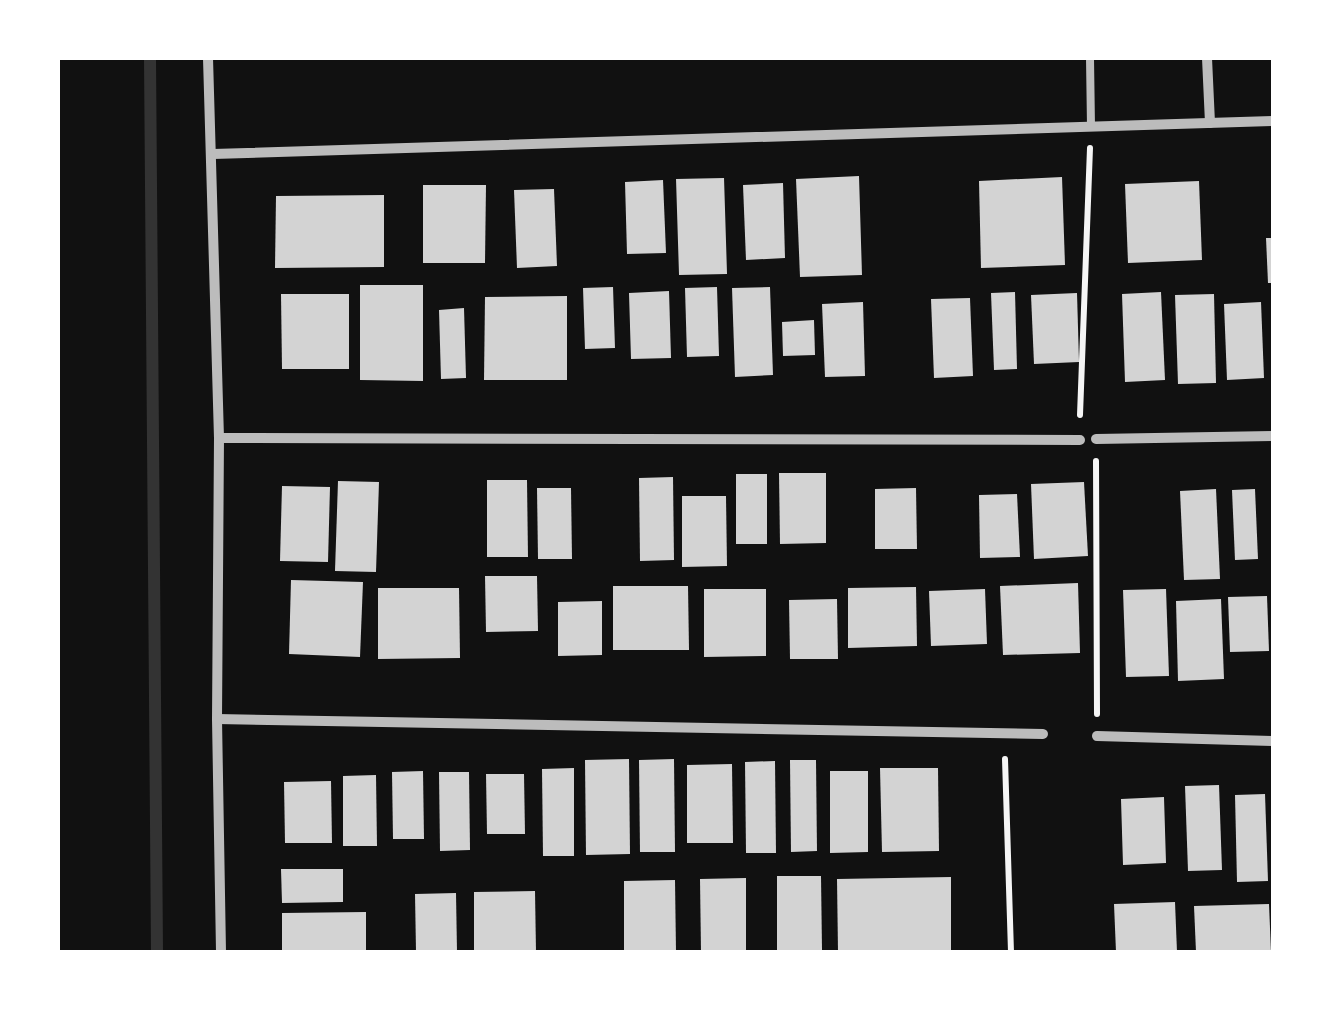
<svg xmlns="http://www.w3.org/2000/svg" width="1331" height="1010" font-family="'Open Sans',sans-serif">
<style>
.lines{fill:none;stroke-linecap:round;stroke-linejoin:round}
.stream{stroke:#333;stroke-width:12}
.building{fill:#d3d3d3}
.path{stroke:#f5f5f5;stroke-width:6}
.service{stroke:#bcbcbc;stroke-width:8}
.minor{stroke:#bcbcbc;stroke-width:10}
</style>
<rect width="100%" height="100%" fill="#111"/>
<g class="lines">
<path class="stream" d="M150,58L157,952"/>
</g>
<g class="building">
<path d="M859,176L862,275L800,277L796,179Z"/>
<path d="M1062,177L1065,265L981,268L979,181Z"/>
<path d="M724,178L727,274L679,275L676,179Z"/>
<path d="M663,180L666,253L627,254L625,182Z"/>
<path d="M1199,181L1202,260L1128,263L1125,184Z"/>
<path d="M783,183L785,258L746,260L743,185Z"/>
<path d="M423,185H486L485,263H423Z"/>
<path d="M554,189L557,266L517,268L514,190Z"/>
<path d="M384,195V267L275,268L276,196Z"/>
<path d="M1266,238H1274V283H1268Z"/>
<path d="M360,285H423V381L360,380Z"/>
<path d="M613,287L615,348L585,349L583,288Z"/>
<path d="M717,287L719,356L687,357L685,288Z"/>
<path d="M770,287L773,375L735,377L732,288Z"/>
<path d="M669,291L671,358L631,359L629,293Z"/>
<path d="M1015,292L1017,369L994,370L991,293Z"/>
<path d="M1161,292L1165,380L1125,382L1122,294Z"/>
<path d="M1077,293L1079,362L1034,364L1031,295Z"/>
<path d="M281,294H349V369H282Z"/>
<path d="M1214,294L1216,383L1178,384L1175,295Z"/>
<path d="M567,296V380H484L485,297Z"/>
<path d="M970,298L973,376L934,378L931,299Z"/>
<path d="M863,302L865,376L825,377L822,304Z"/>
<path d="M1261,302L1264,378L1227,380L1224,304Z"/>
<path d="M464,308L466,378L441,379L439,310Z"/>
<path d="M814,320L815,355L783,356L782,322Z"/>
<path d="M779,473H826V543L780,544Z"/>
<rect x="736" y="474" width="31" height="70"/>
<path d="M673,477L674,560L640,561L639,478Z"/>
<path d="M487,480H527L528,557H487Z"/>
<path d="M338,481L379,482L376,572L335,571Z"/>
<path d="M1084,482L1088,556L1034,559L1031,484Z"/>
<path d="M282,486L330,487L328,562L280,561Z"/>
<path d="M537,488H571L572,559H538Z"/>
<path d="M916,488L917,549H875V489Z"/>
<path d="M1216,489L1220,579L1184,580L1180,491Z"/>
<path d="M1255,489L1258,559L1235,560L1232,490Z"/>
<path d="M1017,494L1020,557L980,558L979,495Z"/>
<path d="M682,496H726L727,566L682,567Z"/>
<path d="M485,576H537L538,631L486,632Z"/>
<path d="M291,580L363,582L360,657L289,654Z"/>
<path d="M1078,583L1080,653L1003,655L1000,586Z"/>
<path d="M613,586H688L689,650H613Z"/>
<path d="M916,587L917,646L848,648V588Z"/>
<path d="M378,588H459L460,658L378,659Z"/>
<path d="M704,589H766V656L704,657Z"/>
<path d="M985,589L987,644L931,646L929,591Z"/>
<path d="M1166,589L1169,676L1126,677L1123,590Z"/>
<path d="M1267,596L1269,651L1230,652L1228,597Z"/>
<path d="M837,599L838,659H790L789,600Z"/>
<path d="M1221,599L1224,679L1178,681L1176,601Z"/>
<path d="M602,601V655L558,656V602Z"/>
<path d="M629,759L630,854L586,855L585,760Z"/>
<path d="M674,759L675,852H640L639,760Z"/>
<path d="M790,760H816L817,851L791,852Z"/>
<path d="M775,761L776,853H746L745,762Z"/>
<path d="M732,764L733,843H687V765Z"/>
<path d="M574,768V856H543L542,769Z"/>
<path d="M880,768H938L939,851L882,852Z"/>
<path d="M423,771L424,839H393L392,772Z"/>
<path d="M830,771H868V852L830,853Z"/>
<path d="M439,772H469L470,850L440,851Z"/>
<path d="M486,774H524L525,834H487Z"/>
<path d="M376,775L377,846H343V776Z"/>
<path d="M331,781L332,843H285L284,782Z"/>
<path d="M1219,785L1222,870L1188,871L1185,786Z"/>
<path d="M1265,794L1268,881L1237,882L1235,795Z"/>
<path d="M1164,797L1166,863L1123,865L1121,799Z"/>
<path d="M281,869H343V902L282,903Z"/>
<path d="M777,876H821L822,950H777Z"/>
<path d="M951,877V952H838L837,879Z"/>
<path d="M746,878V952H701L700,879Z"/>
<path d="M675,880L676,952H624V881Z"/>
<path d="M535,891L536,952H474V892Z"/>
<path d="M456,893L457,952H416L415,894Z"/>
<path d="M1175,902L1177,952H1116L1114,904Z"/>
<path d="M1269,904L1271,952H1196L1194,906Z"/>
<path d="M366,912V952H282V913Z"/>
</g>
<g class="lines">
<g class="path">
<path d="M1080,415L1090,148"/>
<path d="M1096,461L1097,714"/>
<path d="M1005,759L1011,952"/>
</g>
<path class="service" d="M1090,58L1091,127"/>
<g class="minor">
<path d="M208,58L219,438L217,719L221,952"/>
<path d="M1207,58L1210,123"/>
<path d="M213,154L1274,121"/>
<path d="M219,438L1080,440"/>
<path d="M1096,439L1274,436"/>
<path d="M217,719L1043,734"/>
<path d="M1097,736L1274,741"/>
</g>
</g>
<rect width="1331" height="1010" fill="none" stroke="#ffffff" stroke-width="120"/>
</svg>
